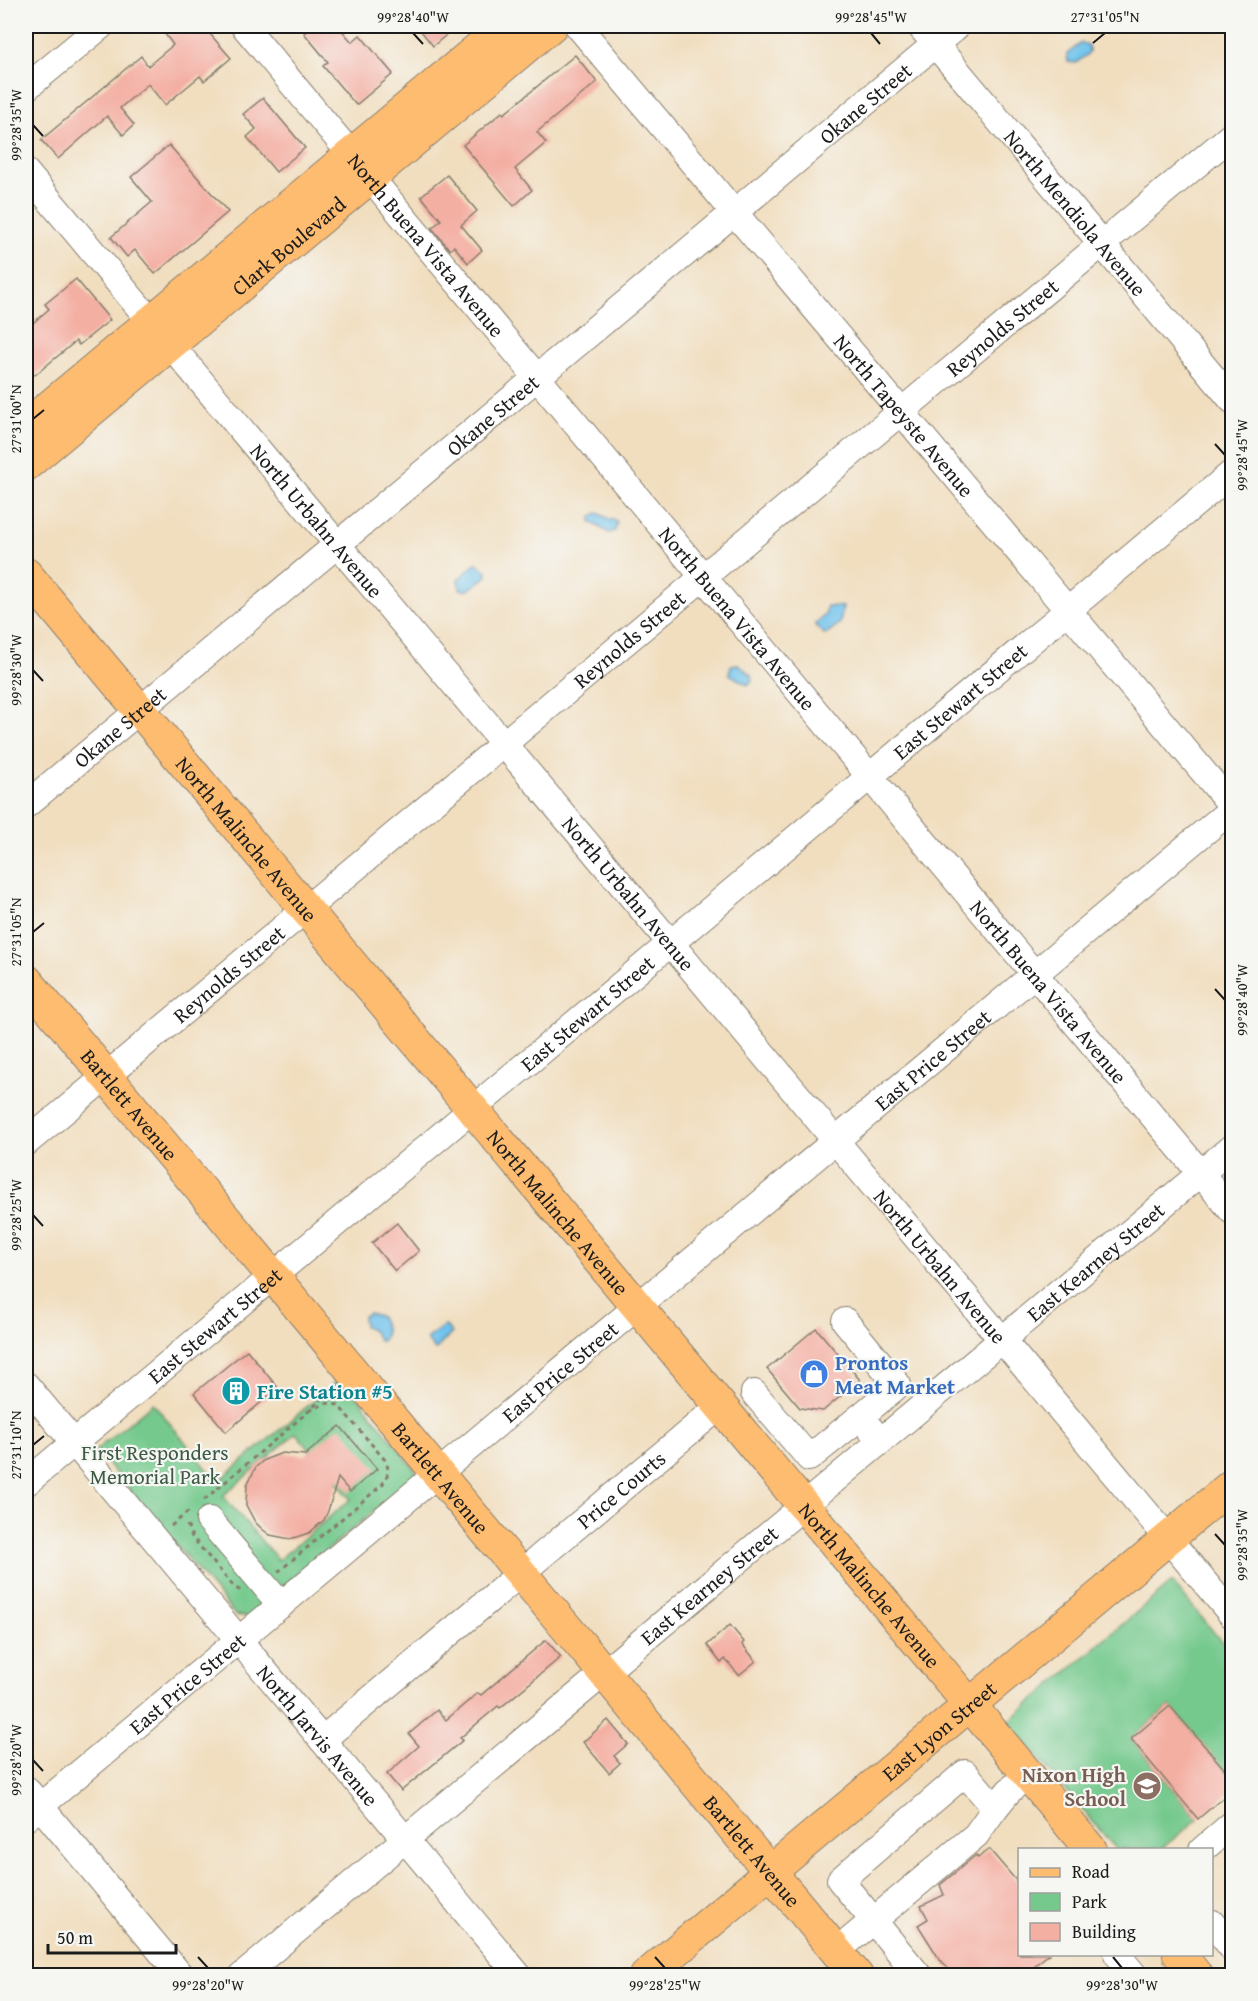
<svg xmlns="http://www.w3.org/2000/svg" width="1258" height="2001" font-family="'Gentium Book Plus',serif">
<style>
.green{fill:#75c98d;stroke:#487254;stroke-width:1.5;fill-rule:evenodd}
.water{fill:#70c2ec;stroke:#466f84;stroke-width:1.5}
.building{fill:#f4afa3}
.lines{fill:none;stroke-linecap:round;stroke-linejoin:round}
.minor-casing{stroke:#867d6e;stroke-width:28}
.major-casing{stroke:#867d6e;stroke-width:34}
.path{stroke:#867d6e;stroke-width:3;stroke-dasharray:4.5 4.5;stroke-linecap:butt}
.minor{stroke:#fff;stroke-width:26}
.major{stroke:#febc70;stroke-width:32}
.ticks{fill:none;stroke:#1c1c1c;stroke-width:2}
.labels{text-anchor:middle;dominant-baseline:central;stroke-width:4.5;stroke-linejoin:round;paint-order:stroke}
.street-label{font-size:21px;fill:#1c1c1c;stroke:#f6f6f2}
.shop-label{font-size:21px;font-weight:bold;fill:#366cbe;stroke:#f6f6f2;text-anchor:start}
.culture-label{font-size:21px;font-weight:bold;fill:#0d838f;stroke:#f6f6f2;text-anchor:start}
.park-label{font-size:21px;fill:#3b5944;stroke:#f6f6f2}
.education-label{font-size:21px;font-weight:bold;fill:#785e54;stroke:#f6f6f2;text-anchor:end}
.neatline{fill:none;stroke:#1c1c1c;stroke-width:2}
.ticks-label{font-size:15px;text-anchor:middle;fill:#1c1c1c}
</style>
<rect width="100%" height="100%" fill="#f6f6f2"/>
<filter id="ink" filterUnits="userSpaceOnUse"><feTurbulence type="fractalNoise" baseFrequency=".0167" numOctaves="2"/><feDisplacementMap in="SourceGraphic" scale="12" xChannelSelector="R" yChannelSelector="G"/><feConvolveMatrix kernelMatrix="1 2 1 2 8 2 1 2 1" color-interpolation-filters="sRGB"/></filter>
<filter id="wash" filterUnits="userSpaceOnUse"><feTurbulence type="fractalNoise" baseFrequency=".008" numOctaves="4" result="noise"/><feDisplacementMap in="SourceGraphic" scale="24" xChannelSelector="R" yChannelSelector="G"/><feGaussianBlur stdDeviation="1.35" result="paint"/><feColorMatrix in="noise" values="0 0 0 0 0 0 0 0 0 0 0 0 0 0 0 0 0 1.4 0 .05"/><feComposite in="paint" operator="in"/></filter>
<g filter="url(#wash)">
<rect width="100%" height="100%" fill="#f1debf"/>
<g class="green">
<path d="M342,1377L416,1471L415,1477L247,1617L235,1615L96,1450L153,1403L218,1482ZM296,1433L351,1499L278,1560L223,1496Z"/>
<path d="M1172,1582L1232,1654V1779L1170,1706L1131,1739L1198,1819L1161,1849H1116L1008,1722Z"/>
</g>
<g class="water">
<path d="M1081,43L1089,45V53L1076,63L1068,62L1067,54Z"/>
<path d="M598,513L611,520L614,519L617,523L615,531L609,533L591,522L592,516Z"/>
<path d="M477,563L487,572V576L467,591L460,589L458,579Z"/>
<path d="M827,606L843,607L840,623L825,635L815,624L825,615Z"/>
<path d="M739,664L752,676V680L748,685L729,674L731,665Z"/>
<path d="M369,1313L379,1316C384,1323 389,1333 382,1341H379L374,1332L364,1326L363,1316Z"/>
<path d="M445,1325L452,1333L435,1350L426,1339Z"/>
</g>
<g id="blocks">
<g class="building">
<path d="M176,26H203L231,58L204,81L200,76L165,105L148,84L120,108L134,125L123,135L107,116L58,159L41,140L141,56L148,66L173,45L165,34Z"/>
<path d="M313,26H338L352,42L360,35L393,74L356,105L323,66L328,62L304,33Z"/>
<path d="M417,26H457L433,46Z"/>
<path d="M575,55L597,82L537,132L546,143L515,169L532,190L514,206L463,145L502,112L504,114Z"/>
<path d="M263,98L305,148L276,172L247,137L256,129L243,114Z"/>
<path d="M169,145L228,212L155,274L135,250L127,257L111,237L152,202L131,177Z"/>
<path d="M447,175L477,211L461,225L482,250L468,263L454,246L450,250L432,228L441,220L421,196Z"/>
<path d="M76,279L110,320L79,345L76,341L35,375L26,363V329L49,309L45,304Z"/>
<path d="M397,1223L419,1251L395,1271L372,1243Z"/>
<path d="M816,1328L860,1380L823,1411L800,1408L767,1369Z"/>
<path d="M247,1350L278,1388L226,1432L194,1393Z"/>
<path d="M340,1426L377,1469L350,1492L338,1478L328,1511L324,1520L309,1533L290,1539L270,1535L262,1529L255,1522L246,1505L247,1485L256,1467L264,1460L282,1453L305,1455Z"/>
<path d="M730,1625L744,1642L742,1644L756,1661L739,1675L725,1659L721,1663L707,1645Z"/>
<path d="M546,1640L561,1657L500,1708L498,1706L460,1738L463,1740L401,1791L387,1774L419,1746L409,1734L437,1710L446,1720L478,1693L481,1695Z"/>
<path d="M1170,1706L1233,1779V1789L1198,1819L1131,1739Z"/>
<path d="M608,1720L628,1744L614,1756L620,1763L609,1773L583,1742Z"/>
<path d="M989,1849L1020,1885V1954H1049L1034,1966L1042,1976H955L940,1960L918,1925L928,1919L921,1906L944,1895L940,1885L976,1855L978,1858Z"/>
</g>
</g>
</g>
<g filter="url(#ink)">
<use href="#blocks" fill-opacity="0" stroke="#867d6e" stroke-width="1.5"/>
<g class="lines">
<g class="minor-casing">
<g id="minor">
<path id="s1" d="M244,26L1232,1211"/>
<path id="s2" d="M578,26L1232,806"/>
<path id="s3" d="M920,26L1232,400"/>
<path d="M26,88L101,26"/>
<path id="s4" d="M26,172L1232,1615"/>
<path id="s5" d="M26,805L957,26"/>
<path id="s6" d="M26,1143L1232,135"/>
<path d="M845,1321L898,1385L860,1417L881,1441"/>
<path id="s7" d="M26,1385L519,1976"/>
<path d="M754,1393L809,1458L860,1417"/>
<path id="s8" d="M26,1483L1232,473"/>
<path d="M209,1520L281,1605"/>
<path id="s9" d="M322,1740L720,1406"/>
<path d="M26,1789L181,1976"/>
<path d="M995,1808L1009,1791L1028,1774"/>
<path id="s10" d="M26,1818L1232,809"/>
<path d="M1202,1850L1232,1824"/>
<path d="M1212,1923L1232,1948"/>
<path d="M837,1951L976,1835L995,1808L965,1773L840,1880L919,1976"/>
<path d="M1117,1954L1135,1976"/>
<path id="s11" d="M242,1976L1232,1147"/>
</g>
</g>
<g class="major-casing">
<g id="major">
<path d="M26,426L505,26"/>
<path id="s12" d="M26,465L551,26"/>
<path id="s13" d="M26,574L1091,1850"/>
<path id="s14" d="M26,980L857,1976"/>
<path d="M1179,1954L1197,1976"/>
<path id="s15" d="M646,1976L1232,1485"/>
</g>
</g>
<g class="path">
<path d="M204,1500L310,1410L335,1386"/>
<path d="M187,1525L192,1537L234,1587L241,1591"/>
<path d="M171,1526L189,1511"/>
<path d="M278,1572L382,1485C388,1476 390,1470 385,1460L338,1405L327,1403L310,1410"/>
</g>
<use href="#minor" class="minor"/>
<use href="#major" class="major"/>
</g>
</g>
<path class="ticks" d="M413,33L423,44M871,33L880,44M1093,43L1105,33M33,125L43,136M33,419L44,410M1215,444L1225,455M33,670L43,681M33,932L44,923M1215,989L1225,1000M33,1215L43,1226M33,1445L44,1436M1215,1534L1225,1545M33,1760L43,1771M198,1957L208,1968M655,1957L665,1968M1113,1957L1122,1968"/>
<defs>
<g id="shop-disc" transform="scale(1.5)"><circle r="9.5" fill="#3f7fe0" stroke="#f6f6f2"/><path d="M-5-2.5h2.3a2.7 3.5 0 0 1 5.4 0H5L5.5 6h-11ZM-1.5-2.5h3a1.5 2.3 0 0 0-3 0Z" fill="#fff"/></g>
<g id="building-disc" transform="scale(1.5)"><circle r="9.5" fill="#0f9aa8" stroke="#f6f6f2"/><path d="M-4-6H4V6H1V3H-1V6H-4ZM-2.5-4.3h1.7v1.8h-1.7ZM.8-4.3h1.7v1.8H.8ZM-2.5-1h1.7V.8h-1.7ZM.8-1h1.7V.8H.8Z" fill="#fff"/></g>
<g id="school-disc" transform="scale(1.5)"><circle r="9.5" fill="#8d6e63" stroke="#f6f6f2"/><path d="M0-5L7-2L0 1L-7-2ZM-4 1L0 2.5L4 1V4Q0 6-4 4Z" fill="#fff"/></g>
</defs>
<g fill-rule="evenodd">
<use href="#shop-disc" x="814" y="1374"/>
<use href="#building-disc" x="236" y="1391"/>
<use href="#school-disc" x="1147" y="1786"/>
</g>
<g class="labels">
<g class="street-label">
<text stroke="none"><textPath href="#s5" startOffset="1094">Okane Street</textPath></text>
<text stroke="none"><textPath href="#s3" startOffset="243">North Mendiola Avenue</textPath></text>
<text stroke="none"><textPath href="#s12" startOffset="342">Clark Boulevard</textPath></text>
<text stroke="none"><textPath href="#s1" startOffset="285">North Buena Vista Avenue</textPath></text>
<text stroke="none"><textPath href="#s6" startOffset="1272">Reynolds Street</textPath></text>
<text stroke="none"><textPath href="#s5" startOffset="608">Okane Street</textPath></text>
<text stroke="none"><textPath href="#s2" startOffset="508">North Tapeyste Avenue</textPath></text>
<text stroke="none"><textPath href="#s4" startOffset="454">North Urbahn Avenue</textPath></text>
<text stroke="none"><textPath href="#s1" startOffset="771">North Buena Vista Avenue</textPath></text>
<text stroke="none"><textPath href="#s6" startOffset="786">Reynolds Street</textPath></text>
<text stroke="none"><textPath href="#s8" startOffset="1218">East Stewart Street</textPath></text>
<text stroke="none"><textPath href="#s5" startOffset="122">Okane Street</textPath></text>
<text stroke="none"><textPath href="#s13" startOffset="345">North Malinche Avenue</textPath></text>
<text stroke="none"><textPath href="#s4" startOffset="940">North Urbahn Avenue</textPath></text>
<text stroke="none"><textPath href="#s6" startOffset="264">Reynolds Street</textPath></text>
<text stroke="none"><textPath href="#s1" startOffset="1257">North Buena Vista Avenue</textPath></text>
<text stroke="none"><textPath href="#s8" startOffset="732">East Stewart Street</textPath></text>
<text stroke="none"><textPath href="#s10" startOffset="1182">East Price Street</textPath></text>
<text stroke="none"><textPath href="#s14" startOffset="162">Bartlett Avenue</textPath></text>
<text stroke="none"><textPath href="#s13" startOffset="831">North Malinche Avenue</textPath></text>
<text stroke="none"><textPath href="#s11" startOffset="1113">East Kearney Street</textPath></text>
<text stroke="none"><textPath href="#s4" startOffset="1426">North Urbahn Avenue</textPath></text>
<text stroke="none"><textPath href="#s8" startOffset="246">East Stewart Street</textPath></text>
<text stroke="none"><textPath href="#s10" startOffset="696">East Price Street</textPath></text>
<text stroke="none"><textPath href="#s14" startOffset="648">Bartlett Avenue</textPath></text>
<text stroke="none"><textPath href="#s9" startOffset="390">Price Courts</textPath></text>
<text stroke="none"><textPath href="#s11" startOffset="609">East Kearney Street</textPath></text>
<text stroke="none"><textPath href="#s13" startOffset="1317">North Malinche Avenue</textPath></text>
<text stroke="none"><textPath href="#s10" startOffset="210">East Price Street</textPath></text>
<text stroke="none"><textPath href="#s15" startOffset="382">East Lyon Street</textPath></text>
<text stroke="none"><textPath href="#s7" startOffset="456">North Jarvis Avenue</textPath></text>
<text stroke="none"><textPath href="#s14" startOffset="1134">Bartlett Avenue</textPath></text>
</g>
<g class="shop-label">
<text x="835" y="1362">Prontos<tspan x="835" dy="24">Meat Market</tspan></text>
</g>
<g class="culture-label">
<text x="257" y="1391">Fire Station #5</text>
</g>
<g class="park-label">
<text x="155" y="1452">First Responders<tspan x="155" dy="24">Memorial Park</tspan></text>
</g>
<g class="education-label">
<text x="1126" y="1774">Nixon High<tspan x="1126" dy="24">School</tspan></text>
</g>
</g>
<rect width="1258" height="2001" fill="none" stroke="#f6f6f2" stroke-width="66"/>
<rect x="1018" y="1848" width="195" height="108" fill="#f6f6f2" stroke="#9f9f9c" stroke-width="1.5"/>
<rect x="1030" y="1868" width="30" height="9" fill="#febc70" stroke="#9f9f9c" stroke-width="1.5"/>
<text x="1072" y="1878" font-size="18" fill="#1c1c1c">Road</text>
<rect x="1030" y="1893" width="30" height="18" fill="#75c98d" stroke="#9f9f9c" stroke-width="1.5"/>
<text x="1072" y="1908" font-size="18" fill="#1c1c1c">Park</text>
<rect x="1030" y="1923" width="30" height="18" fill="#f4afa3" stroke="#9f9f9c" stroke-width="1.5"/>
<text x="1072" y="1938" font-size="18" fill="#1c1c1c">Building</text>
<path d="M48 1944v9h128v-9" fill="none" stroke="#1c1c1c" stroke-width="3"/>
<text x="57" y="1944" font-size="18" fill="#1c1c1c" stroke="#f6f6f2" stroke-width="4.5" paint-order="stroke">50 m</text>
<rect x="33" y="33" width="1192" height="1935" class="neatline"/>
<g class="ticks-label">
<text x="413" y="22">99°28'40"W</text>
<text x="871" y="22">99°28'45"W</text>
<text x="1105" y="22">27°31'05"N</text>
<text transform="translate(16 125) rotate(-90)" y="5">99°28'35"W</text>
<text transform="translate(16 419) rotate(-90)" y="5">27°31'00"N</text>
<text transform="translate(1242 455) rotate(-90)" y="5">99°28'45"W</text>
<text transform="translate(16 670) rotate(-90)" y="5">99°28'30"W</text>
<text transform="translate(16 932) rotate(-90)" y="5">27°31'05"N</text>
<text transform="translate(1242 1000) rotate(-90)" y="5">99°28'40"W</text>
<text transform="translate(16 1215) rotate(-90)" y="5">99°28'25"W</text>
<text transform="translate(16 1445) rotate(-90)" y="5">27°31'10"N</text>
<text transform="translate(1242 1545) rotate(-90)" y="5">99°28'35"W</text>
<text transform="translate(16 1760) rotate(-90)" y="5">99°28'20"W</text>
<text x="208" y="1990">99°28'20"W</text>
<text x="665" y="1990">99°28'25"W</text>
<text x="1122" y="1990">99°28'30"W</text>
</g>
</svg>
